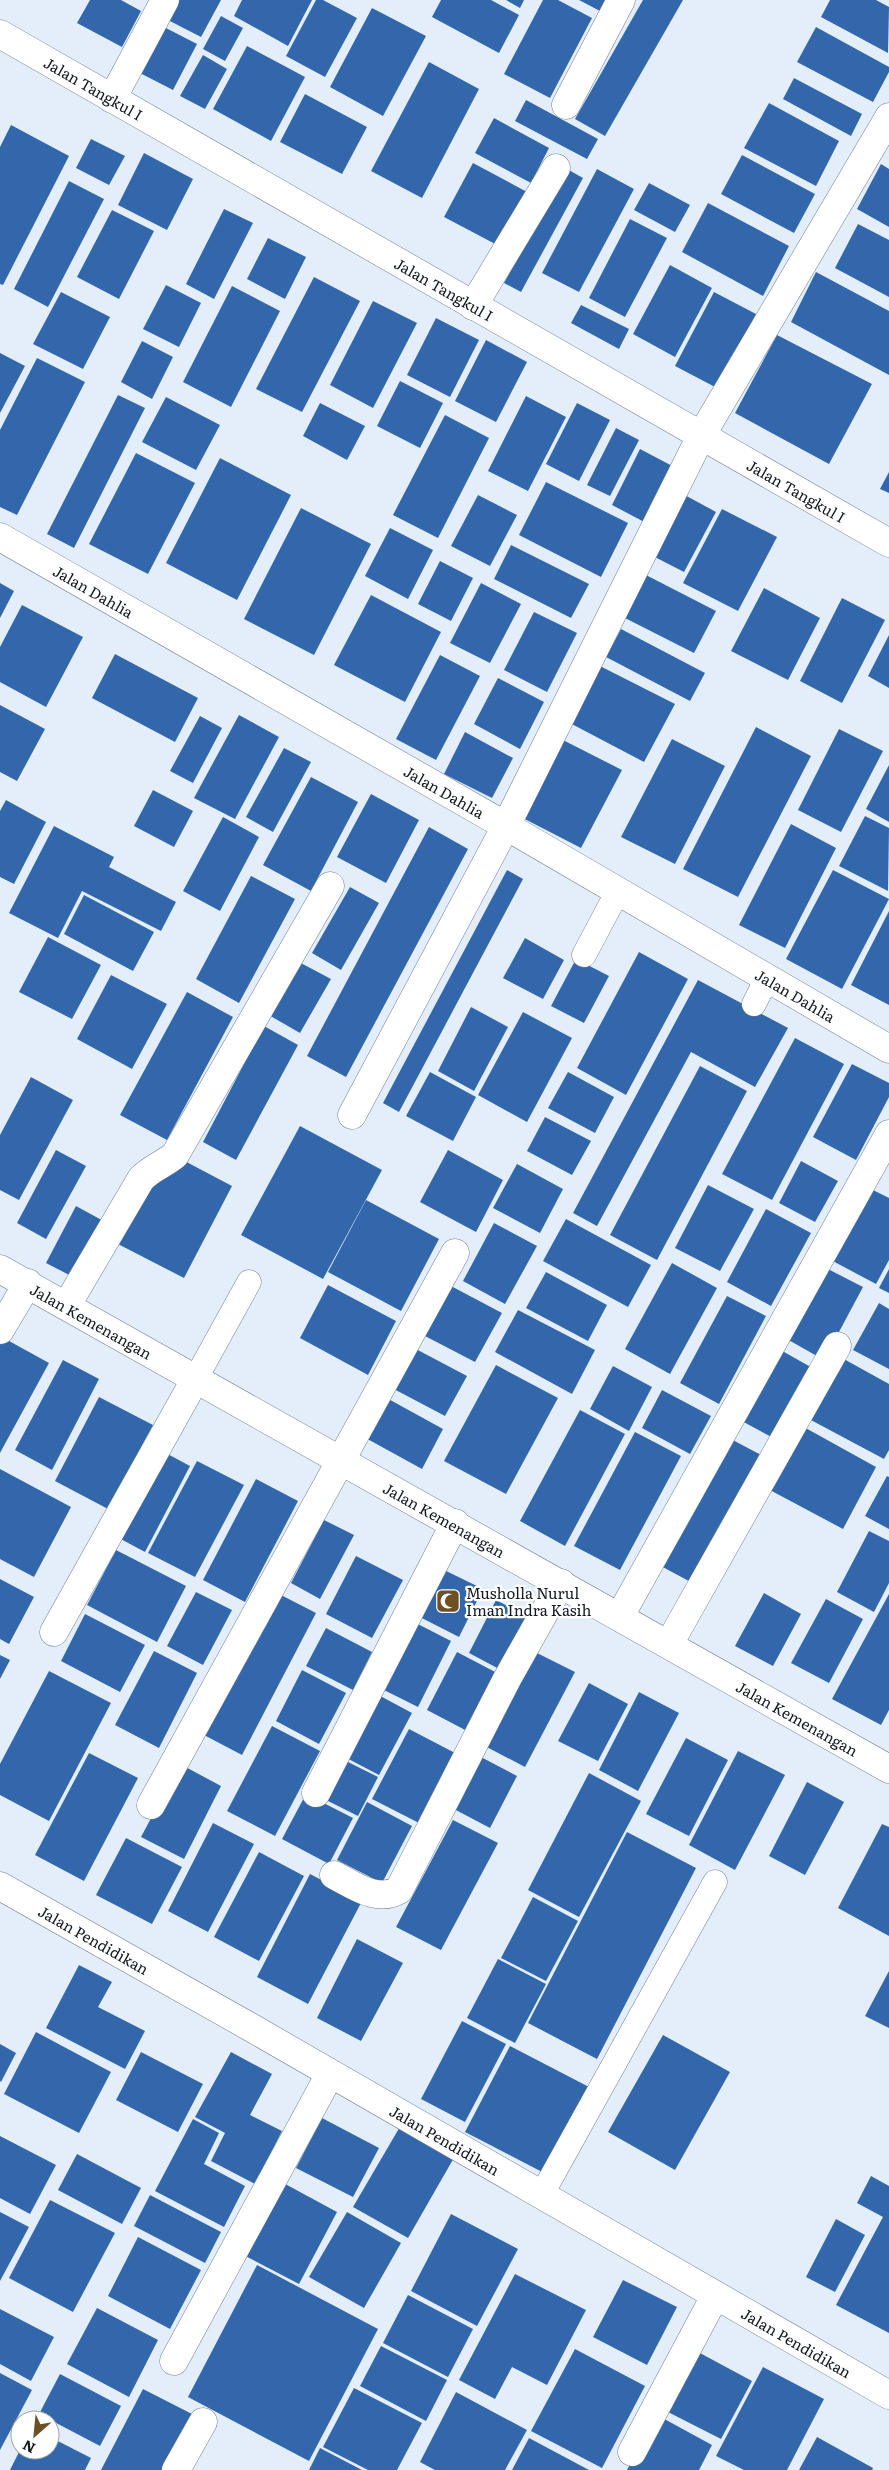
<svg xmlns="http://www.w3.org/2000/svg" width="889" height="2470" font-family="Literata,serif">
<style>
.building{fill:#3268ab}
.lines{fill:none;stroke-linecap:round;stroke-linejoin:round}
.lane-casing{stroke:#728093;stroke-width:25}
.street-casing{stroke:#728093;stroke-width:29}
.lane{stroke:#fff;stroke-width:24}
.street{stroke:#fff;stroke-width:28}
.labels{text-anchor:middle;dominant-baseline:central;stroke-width:4.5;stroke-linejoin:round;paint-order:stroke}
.street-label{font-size:15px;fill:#131920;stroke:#fff}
.poi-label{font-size:15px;fill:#131920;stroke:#fff;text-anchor:start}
</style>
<rect width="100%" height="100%" fill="#e4eefb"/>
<g class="building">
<path d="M90,0H121L141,11L122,47L77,23Z"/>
<path d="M176,0H221L201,37L166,19Z"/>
<path d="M242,0H312L288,46L234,16Z"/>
<path d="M316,0H323L357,18L325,77L286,56Z"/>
<path d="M441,0H491L519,15L499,53L432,17Z"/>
<path d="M506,0H524L520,8Z"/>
<path d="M543,0H558L592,18L550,98L504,74Z"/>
<path d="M579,0H606L600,11Z"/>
<path d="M643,0H683L605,136L575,119Z"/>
<path d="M830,0H876L889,7L888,53L821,17Z"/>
<path d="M372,8L426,36L383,116L330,87Z"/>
<path d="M221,16L243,28L225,61L203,49Z"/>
<path d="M162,26L197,44L173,90L138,72Z"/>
<path d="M816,27L889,67V72L873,102L797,62Z"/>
<path d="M247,46L305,77L271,141L213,109Z"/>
<path d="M203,55L227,69L205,109L180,96Z"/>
<path d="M429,62L479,89L422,198L371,171Z"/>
<path d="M794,78L862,114L851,136L783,99Z"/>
<path d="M305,94L367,127L342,174L280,142Z"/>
<path d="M526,100L598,139L587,159L515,121Z"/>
<path d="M769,103L839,141L816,186L744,148Z"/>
<path d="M494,118L549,148L531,183L475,153Z"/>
<path d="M11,125L69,156L3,285L0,284V147Z"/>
<path d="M91,139L125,156L109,185L76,168Z"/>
<path d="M144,153L193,179L167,230L118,205Z"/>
<path d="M742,155L815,194L794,233L721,194Z"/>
<path d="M473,163L527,192L499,246L444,217Z"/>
<path d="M881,164L889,169V227L857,209Z"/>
<path d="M567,169L583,178L521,292L504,283Z"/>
<path d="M597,169L634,189L579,292L542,273Z"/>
<path d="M69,181L104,199L48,307L14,289Z"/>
<path d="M649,183L690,205L675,232L634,210Z"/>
<path d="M708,203L789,246L763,296L682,252Z"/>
<path d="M224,209L253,223L214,299L186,284Z"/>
<path d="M112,210L154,231L119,299L77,277Z"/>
<path d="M630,219L667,238L625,317L589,298Z"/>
<path d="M858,224L889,240V297L835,268Z"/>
<path d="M268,238L306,257L285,299L247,279Z"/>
<path d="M670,265L712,288L675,357L633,334Z"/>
<path d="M816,272L889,311V375L791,322Z"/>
<path d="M314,277L360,301L302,412L256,389Z"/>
<path d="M166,285L201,303L179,347L143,329Z"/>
<path d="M232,286L280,311L231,407L183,382Z"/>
<path d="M61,292L110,317L83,369L33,344Z"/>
<path d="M714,292L756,314L717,388L675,366Z"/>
<path d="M373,301L417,323L373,408L330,385Z"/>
<path d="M581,305L629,329L619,349L571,323Z"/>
<path d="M436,318L479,340L450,397L407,375Z"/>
<path d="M777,335L872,384L829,464L735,413Z"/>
<path d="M486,340L527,362L496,422L455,401Z"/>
<path d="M142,341L173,357L152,399L121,382Z"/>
<path d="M0,353L25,366L0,413Z"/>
<path d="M37,358L85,382L17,515L0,507V430Z"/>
<path d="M400,381L443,403L420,448L377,426Z"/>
<path d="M118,395L145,408L74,548L47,534Z"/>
<path d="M526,396L566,417L528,491L488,471Z"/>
<path d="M166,397L220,425L196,470L142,442Z"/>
<path d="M320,403L365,426L347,460L303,436Z"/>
<path d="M577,403L610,420L579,481L546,464Z"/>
<path d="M445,415L489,438L438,538L393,515Z"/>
<path d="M616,428L639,440L610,496L587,485Z"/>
<path d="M640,449L678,469L650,525L612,505Z"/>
<path d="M136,453L195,483L148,574L89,544Z"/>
<path d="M220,458L291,495L237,600L166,563Z"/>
<path d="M889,472V493L880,489Z"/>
<path d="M546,482L628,523L601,577L519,535Z"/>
<path d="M681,493L716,512L684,572L649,554Z"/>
<path d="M478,495L517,515L490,566L451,546Z"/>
<path d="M301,508L371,544L314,655L244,619Z"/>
<path d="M722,509L777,537L738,611L683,583Z"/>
<path d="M390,528L433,550L408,599L365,576Z"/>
<path d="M511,545L589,584L571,618L494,579Z"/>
<path d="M440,561L473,578L451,621L418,604Z"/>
<path d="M644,574L716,611L694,653L621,616Z"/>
<path d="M0,583L14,591L0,618Z"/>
<path d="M481,583L521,604L490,663L450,643Z"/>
<path d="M764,588L820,618L788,680L731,651Z"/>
<path d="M371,595L441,632L405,702L334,665Z"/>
<path d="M842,598L885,620L842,703L800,681Z"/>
<path d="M22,605L83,637L46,707L0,682V647Z"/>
<path d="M534,612L577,633L547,692L504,670Z"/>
<path d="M621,629L705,673L690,701L606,657Z"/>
<path d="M889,635V688L868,676Z"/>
<path d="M115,654L198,698L175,742L92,698Z"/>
<path d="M440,655L480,676L436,760L396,739Z"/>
<path d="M596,664L675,704L644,762L566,721Z"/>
<path d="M498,678L544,702L520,749L474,724Z"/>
<path d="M0,705L45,729L17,781L0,772Z"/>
<path d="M239,715L279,737L235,819L194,798Z"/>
<path d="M200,716L222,728L193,783L170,771Z"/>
<path d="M756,727L811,756L738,897L683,869Z"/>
<path d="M839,729L883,751L841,832L798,810Z"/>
<path d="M465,732L513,758L492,798L444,774Z"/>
<path d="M557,737L622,770L581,848L517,815Z"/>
<path d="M672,739L725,766L675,864L621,837Z"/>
<path d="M284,748L311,762L273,832L246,817Z"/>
<path d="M889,765V822L866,809Z"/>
<path d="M311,777L358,802L311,891L263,865Z"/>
<path d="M153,790L193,811L174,847L134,826Z"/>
<path d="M371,794L419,820L386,883L337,857Z"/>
<path d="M6,800L46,822L14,884L0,877V811Z"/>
<path d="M865,816L889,828L888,891L839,866Z"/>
<path d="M223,817L259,837L220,911L183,891Z"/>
<path d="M791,824L836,848L785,948L739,925Z"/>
<path d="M54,826L114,857L109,867L176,902L161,931L82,891L58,938L9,913Z"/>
<path d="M429,827L468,849L346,1077L307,1056Z"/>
<path d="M507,870L523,879L399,1112L383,1103Z"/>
<path d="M833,870L889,899L842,989L786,959Z"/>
<path d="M251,876L295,899L239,1003L196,979Z"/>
<path d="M350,887L379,903L341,970L312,953Z"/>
<path d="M84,895L154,932L133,971L64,934Z"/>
<path d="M889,911V1005L851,985Z"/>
<path d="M48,937L101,965L72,1019L19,992Z"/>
<path d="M525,938L564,960L543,999L503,978Z"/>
<path d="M639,952L688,979L626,1095L577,1068Z"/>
<path d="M576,959L609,976L584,1023L551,1006Z"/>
<path d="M297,961L331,979L300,1033L267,1014Z"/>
<path d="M111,975L167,1004L132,1069L77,1039Z"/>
<path d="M698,980L788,1028L755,1087L691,1052L597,1226L573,1213Z"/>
<path d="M187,992L233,1017L167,1140L120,1115Z"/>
<path d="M471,1007L508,1027L474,1091L438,1071Z"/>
<path d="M523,1012L572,1038L527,1122L478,1095Z"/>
<path d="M264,1026L298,1045L236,1160L203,1142Z"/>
<path d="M795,1038L844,1064L772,1200L722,1174Z"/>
<path d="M852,1064L889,1083V1097L856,1160L813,1137Z"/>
<path d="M700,1066L747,1091L657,1260L610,1235Z"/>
<path d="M430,1072L476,1097L453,1141L406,1116Z"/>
<path d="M568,1072L614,1097L595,1133L548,1108Z"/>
<path d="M31,1077L73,1100L19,1200L0,1190V1135Z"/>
<path d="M545,1117L591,1141L572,1175L527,1151Z"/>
<path d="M300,1126L382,1170L323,1279L241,1235Z"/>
<path d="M56,1150L86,1166L46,1239L17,1223Z"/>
<path d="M448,1150L503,1180L476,1232L420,1202Z"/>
<path d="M177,1157L232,1186L184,1278L116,1243L154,1170Z"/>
<path d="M801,1161L838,1181L815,1222L779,1203Z"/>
<path d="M517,1164L563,1189L540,1233L493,1208Z"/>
<path d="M708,1185L754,1209L720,1271L675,1248Z"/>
<path d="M865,1186L889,1198V1260L876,1284L827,1258Z"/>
<path d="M366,1200L439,1239L401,1311L328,1272Z"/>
<path d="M76,1206L107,1223L77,1279L46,1263Z"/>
<path d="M766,1209L811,1233L771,1306L727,1282Z"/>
<path d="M566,1219L651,1265L628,1307L543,1261Z"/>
<path d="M494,1223L537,1246L505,1304L463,1281Z"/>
<path d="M672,1263L717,1288L670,1374L625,1349Z"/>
<path d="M824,1267L863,1287L824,1360L785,1338Z"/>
<path d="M889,1269V1293L879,1288Z"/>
<path d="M546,1272L607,1305L588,1341L526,1308Z"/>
<path d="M328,1285L396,1321L368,1375L300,1338Z"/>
<path d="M451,1286L502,1313L475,1362L425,1336Z"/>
<path d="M727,1296L766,1316L719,1404L680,1383Z"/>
<path d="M879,1303L889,1309V1369L853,1350Z"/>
<path d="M518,1310L595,1350L572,1394L495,1352Z"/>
<path d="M0,1336L49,1363L0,1453Z"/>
<path d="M414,1348L467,1376L445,1416L392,1388Z"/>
<path d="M777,1348L816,1370L777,1440L738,1419Z"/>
<path d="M842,1358L889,1384V1450L884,1459L809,1419Z"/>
<path d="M63,1360L99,1379L52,1470L15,1450Z"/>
<path d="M496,1365L558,1398L506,1494L444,1461Z"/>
<path d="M613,1366L652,1387L629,1431L590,1409Z"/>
<path d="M662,1390L711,1416L690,1454L642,1428Z"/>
<path d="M383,1396L443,1429L422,1469L362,1436Z"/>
<path d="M99,1397L153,1425L108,1509L55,1481Z"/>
<path d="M580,1410L625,1434L565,1546L520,1521Z"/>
<path d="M802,1426L876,1467L843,1529L768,1489Z"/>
<path d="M635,1432L681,1456L620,1570L574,1546Z"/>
<path d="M727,1437L767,1458L698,1586L659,1565Z"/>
<path d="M162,1451L190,1466L145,1552L117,1537Z"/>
<path d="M197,1461L244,1485L195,1577L148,1553Z"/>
<path d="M0,1469L71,1507L34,1577L0,1559Z"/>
<path d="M887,1476L889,1477V1529L865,1516Z"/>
<path d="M256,1479L298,1501L245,1602L203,1580Z"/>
<path d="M324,1520L354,1535L320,1599L291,1583Z"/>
<path d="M869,1531L889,1541V1583L874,1612L837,1592Z"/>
<path d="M116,1550L186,1586L157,1642L87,1605Z"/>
<path d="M356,1556L403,1580L372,1638L326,1614Z"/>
<path d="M436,1566L483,1589L459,1637L412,1613Z"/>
<path d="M0,1579L34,1597L9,1644L0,1639Z"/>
<path d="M196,1592L232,1610L203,1665L167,1646Z"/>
<path d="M764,1593L801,1614L773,1666L735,1646Z"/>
<path d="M279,1594L316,1613L242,1755L204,1735Z"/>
<path d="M889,1594V1710L881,1725L832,1699Z"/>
<path d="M826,1599L863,1619L829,1683L791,1663Z"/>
<path d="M496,1600L529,1617L501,1670L469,1653Z"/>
<path d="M85,1614L145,1645L120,1692L61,1661Z"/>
<path d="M408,1619L451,1641L418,1707L374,1685Z"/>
<path d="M326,1628L372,1652L353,1690L306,1666Z"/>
<path d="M531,1650L575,1672L525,1767L481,1744Z"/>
<path d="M154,1651L197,1673L159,1748L115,1725Z"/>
<path d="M457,1652L499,1674L469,1732L427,1710Z"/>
<path d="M0,1655L10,1660L0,1679Z"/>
<path d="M302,1670L346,1693L319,1744L276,1721Z"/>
<path d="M49,1671L111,1703L49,1821L0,1795V1764Z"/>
<path d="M589,1683L628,1704L598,1761L558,1741Z"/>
<path d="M371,1691L412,1713L379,1775L337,1753Z"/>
<path d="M639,1692L679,1713L638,1791L599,1770Z"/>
<path d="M272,1726L320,1751L275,1836L227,1811Z"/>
<path d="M409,1729L455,1753L419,1823L372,1799Z"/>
<path d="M686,1738L728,1760L689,1836L646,1814Z"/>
<path d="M738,1751L785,1775L735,1870L689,1845Z"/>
<path d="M89,1753L138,1778L84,1881L35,1855Z"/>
<path d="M479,1756L517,1776L490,1828L452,1808Z"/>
<path d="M338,1757L378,1777L358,1816L318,1796Z"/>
<path d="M180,1764L221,1786L184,1859L141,1837Z"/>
<path d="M589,1773L641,1801L579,1917L528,1890Z"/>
<path d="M807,1782L844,1802L805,1875L769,1856Z"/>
<path d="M306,1794L353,1818L329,1864L282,1839Z"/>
<path d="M367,1802L412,1826L382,1883L337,1860Z"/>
<path d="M453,1820L498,1843L441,1950L396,1927Z"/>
<path d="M213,1823L254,1844L208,1932L168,1911Z"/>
<path d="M882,1824L889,1827V1936L838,1908Z"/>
<path d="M627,1832L696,1868L597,2059L528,2023Z"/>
<path d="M126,1838L182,1867L152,1924L96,1895Z"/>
<path d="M259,1852L304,1876L259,1961L214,1937Z"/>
<path d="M310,1874L362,1901L308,2004L257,1977Z"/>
<path d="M533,1897L578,1921L546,1981L501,1958Z"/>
<path d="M357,1939L403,1963L361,2041L317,2018Z"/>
<path d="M498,1959L546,1984L515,2043L467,2018Z"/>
<path d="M79,1965L112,1982L98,2007L145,2031L125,2069L46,2028Z"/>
<path d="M889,1971V2028L865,2016Z"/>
<path d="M462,2021L506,2044L465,2122L421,2099Z"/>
<path d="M36,2032L111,2072L79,2133L4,2094Z"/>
<path d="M663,2035L730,2072L675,2170L608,2132Z"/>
<path d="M0,2044L16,2053L1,2082L0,2081Z"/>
<path d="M510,2046L591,2088L546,2174L465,2132Z"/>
<path d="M141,2052L203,2084L178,2132L116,2100Z"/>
<path d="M231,2052L272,2074L250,2115L282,2131L255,2184L211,2161L225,2133L195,2117Z"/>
<path d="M322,2118L379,2148L353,2197L296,2168Z"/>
<path d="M193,2119L219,2133L204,2164L245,2186L224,2227L155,2191Z"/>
<path d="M401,2125L455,2156L408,2238L353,2207Z"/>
<path d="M0,2136L56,2165L30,2214L0,2198Z"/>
<path d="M77,2154L141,2188L122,2224L58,2190Z"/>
<path d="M871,2176L889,2186V2333L836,2305L883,2217L857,2203Z"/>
<path d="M276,2179L337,2212L299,2284L238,2252Z"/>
<path d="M150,2195L221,2232L205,2263L134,2226Z"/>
<path d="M50,2200L115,2233L73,2312L9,2278Z"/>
<path d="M0,2212L29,2227L0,2281Z"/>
<path d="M347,2212L401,2243L364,2308L309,2277Z"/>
<path d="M451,2214L518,2249L477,2326L411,2291Z"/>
<path d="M836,2219L865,2235L835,2292L806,2277Z"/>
<path d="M138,2237L201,2270L170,2329L108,2296Z"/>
<path d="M257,2265L378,2329L309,2461L188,2397Z"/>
<path d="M515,2274L586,2310L547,2385L512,2367L495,2399L459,2380Z"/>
<path d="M623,2280L677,2307L647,2365L593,2337Z"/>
<path d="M408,2295L473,2329L448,2377L383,2343Z"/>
<path d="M97,2308L158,2340L129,2397L67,2364Z"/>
<path d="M0,2309L54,2337L31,2381L0,2364Z"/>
<path d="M381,2346L447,2380L426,2421L360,2386Z"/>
<path d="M575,2349L645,2386L602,2468L531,2431Z"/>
<path d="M698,2352L752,2381L721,2439L666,2411Z"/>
<path d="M763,2367L824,2399L787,2470H744L716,2456Z"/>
<path d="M0,2373L32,2390L0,2450Z"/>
<path d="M60,2374L121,2406L100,2446L39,2414Z"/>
<path d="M354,2388L422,2423L397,2470H368L323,2447Z"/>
<path d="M143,2389L192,2414L162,2470H101Z"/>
<path d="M456,2392L527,2430L505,2470H435L420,2462Z"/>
<path d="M657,2415L712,2445L699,2470H627Z"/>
<path d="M50,2437L91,2458L85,2470H10L20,2450H50Z"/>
<path d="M817,2437L873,2468L872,2470H799Z"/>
<path d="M529,2438L589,2470H512Z"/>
<path d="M320,2448L362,2470H309Z"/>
</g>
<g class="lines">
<g class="lane-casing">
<g id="lane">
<path d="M584,955L618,891"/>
<path d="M754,1004L767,978"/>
<path d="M196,1378L249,1282"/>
<path d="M542,2194L715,1882"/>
</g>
</g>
<g class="street-casing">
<g id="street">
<path id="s1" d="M0,34L889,543"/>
<path d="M112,99L165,0"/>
<path d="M566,105L621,0"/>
<path d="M473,306L556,168"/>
<path id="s2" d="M0,537L506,826L889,1049"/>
<path d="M352,1115L506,826L701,436L889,117"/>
<path id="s3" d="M0,1269L889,1769"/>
<path d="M67,1305L141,1179C151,1168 163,1165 175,1155L330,886"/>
<path d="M0,1330L28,1283"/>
<path d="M620,1616L889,1134"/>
<path d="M54,1632L196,1378"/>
<path d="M669,1644L837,1346"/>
<path d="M316,1793L455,1523"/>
<path d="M151,1805L455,1253"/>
<path d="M334,1875C354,1885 377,1903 399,1890L507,1679L561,1583"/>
<path id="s4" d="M0,1886L252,2028L889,2395"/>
<path d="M174,2361L330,2074"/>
<path d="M632,2452L715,2296"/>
<path d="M176,2470L203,2422"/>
</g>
</g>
<use href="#lane" class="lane"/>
<use href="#street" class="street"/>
</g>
<defs>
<g id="mosque-square" transform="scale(1.25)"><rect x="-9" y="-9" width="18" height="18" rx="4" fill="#6f4f25" stroke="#fff"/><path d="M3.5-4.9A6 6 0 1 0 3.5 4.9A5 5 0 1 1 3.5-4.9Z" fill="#fff"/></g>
</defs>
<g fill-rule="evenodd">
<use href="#mosque-square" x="448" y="1601"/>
</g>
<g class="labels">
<g class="street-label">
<text stroke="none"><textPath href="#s1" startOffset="108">Jalan Tangkul I</textPath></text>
<text stroke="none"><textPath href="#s1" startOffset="512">Jalan Tangkul I</textPath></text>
<text stroke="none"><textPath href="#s1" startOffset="918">Jalan Tangkul I</textPath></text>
<text stroke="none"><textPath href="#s2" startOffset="108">Jalan Dahlia</textPath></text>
<text stroke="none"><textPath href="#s2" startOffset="512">Jalan Dahlia</textPath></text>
<text stroke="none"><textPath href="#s2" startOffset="918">Jalan Dahlia</textPath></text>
<text stroke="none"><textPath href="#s3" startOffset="105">Jalan Kemenangan</textPath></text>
<text stroke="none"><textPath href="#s3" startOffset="510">Jalan Kemenangan</textPath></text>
<text stroke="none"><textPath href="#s3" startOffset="915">Jalan Kemenangan</textPath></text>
<text stroke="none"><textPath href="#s4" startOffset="108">Jalan Pendidikan</textPath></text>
<text stroke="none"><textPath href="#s4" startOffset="512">Jalan Pendidikan</textPath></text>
<text stroke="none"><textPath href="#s4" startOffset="918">Jalan Pendidikan</textPath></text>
</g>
<g class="poi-label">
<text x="466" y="1592">Musholla Nurul<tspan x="466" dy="17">Iman Indra Kasih</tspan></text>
</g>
</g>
<g transform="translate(35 2435) rotate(207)"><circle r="24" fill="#ffffff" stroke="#a1a3a6"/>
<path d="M0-4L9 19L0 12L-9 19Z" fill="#6f4f25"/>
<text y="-8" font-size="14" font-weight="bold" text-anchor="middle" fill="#131920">N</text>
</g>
</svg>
